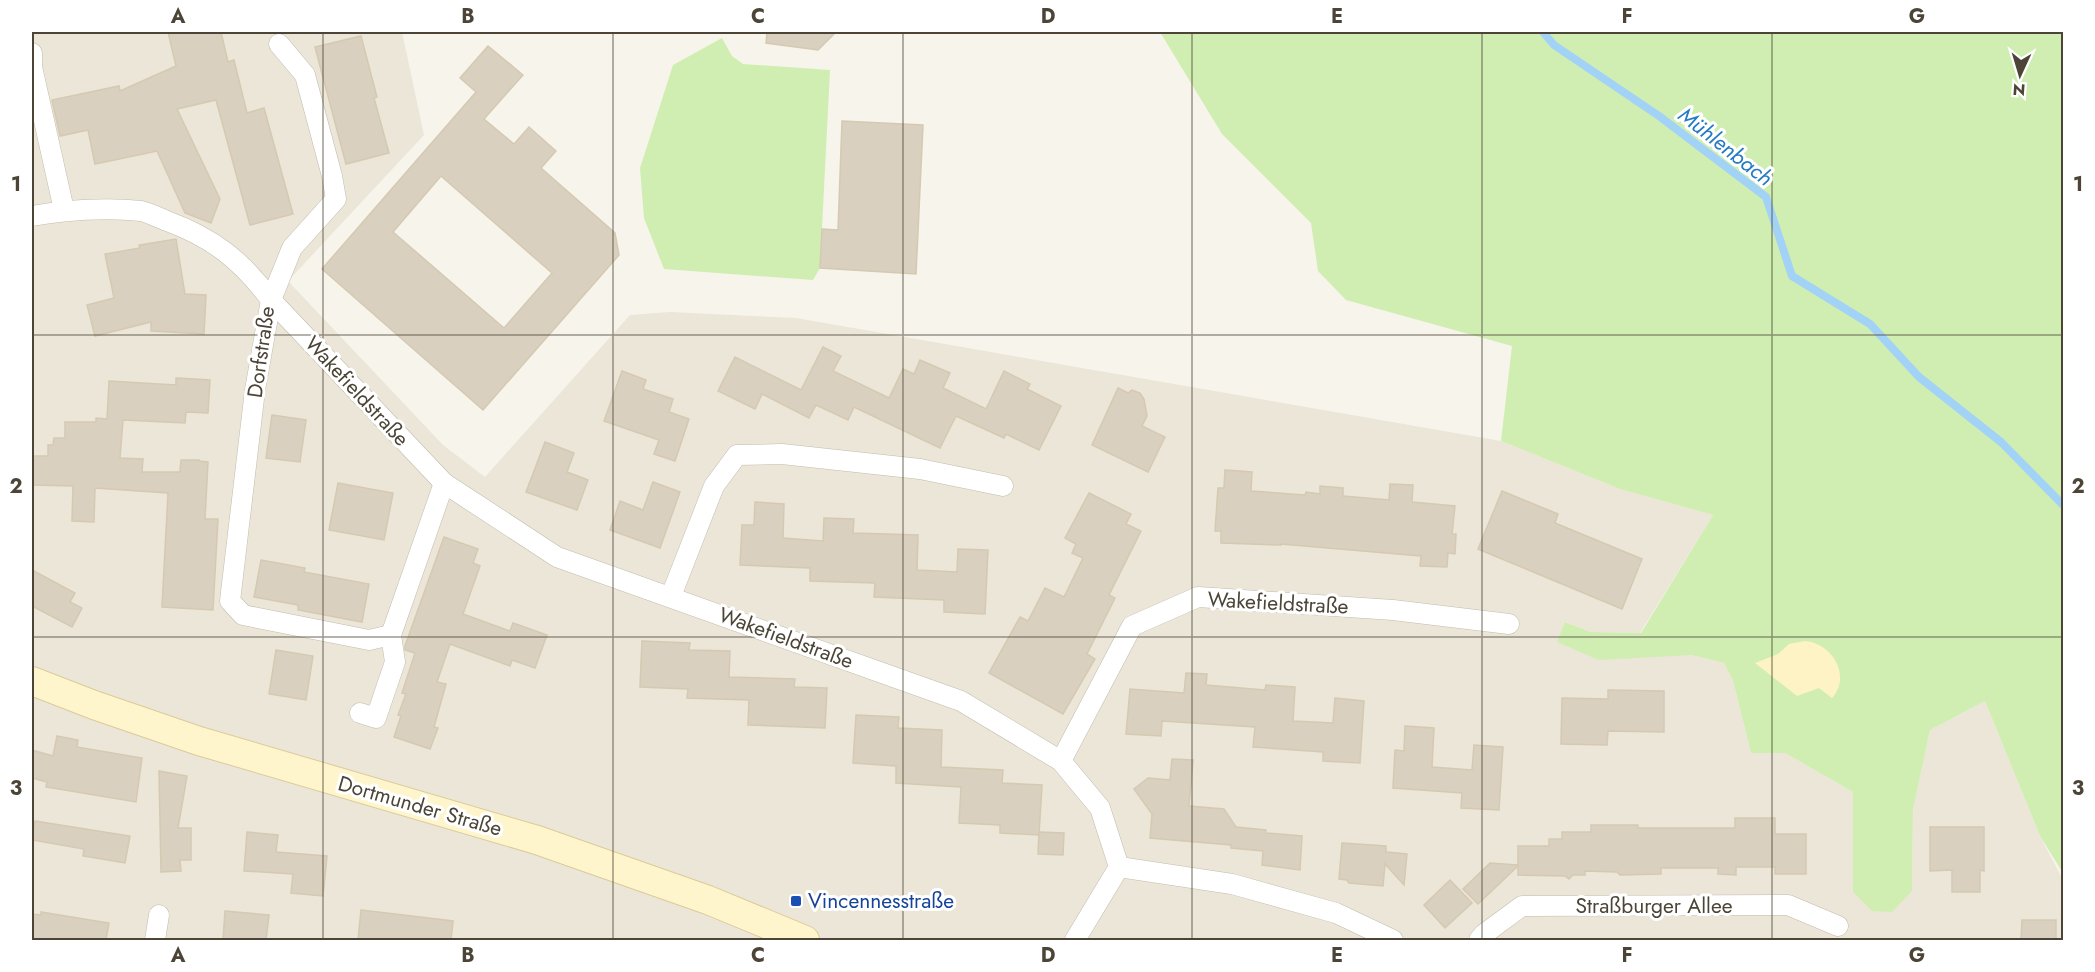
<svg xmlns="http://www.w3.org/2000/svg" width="2095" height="972" font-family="Jost,sans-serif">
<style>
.residential{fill:#ebe6d8}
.green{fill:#d0eeb1}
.sand{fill:#fdf3c5}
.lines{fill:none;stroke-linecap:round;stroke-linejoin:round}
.stream{stroke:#a3d2f7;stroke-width:8}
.building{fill:#dad0bf;stroke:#d5c9b1;stroke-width:1.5;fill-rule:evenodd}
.street-casing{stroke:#c3bcac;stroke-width:21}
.secondary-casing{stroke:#dbcb97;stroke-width:30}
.street{stroke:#fff;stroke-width:20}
.secondary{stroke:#fff5cd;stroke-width:28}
.grid{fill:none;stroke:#4c4537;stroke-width:1.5;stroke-opacity:0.55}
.transit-dot{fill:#1a4fb4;stroke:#fff;stroke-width:2}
.labels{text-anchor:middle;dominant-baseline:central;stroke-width:6;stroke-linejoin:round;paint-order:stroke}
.street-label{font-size:21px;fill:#4c4537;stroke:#fff}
.transit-label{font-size:21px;fill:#164399;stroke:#fff;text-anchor:start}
.water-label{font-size:22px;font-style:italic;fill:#257ac4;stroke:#fff}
.neatline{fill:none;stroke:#4c4537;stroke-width:2}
.grid-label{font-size:20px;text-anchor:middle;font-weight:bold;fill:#4c4537}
</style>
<rect width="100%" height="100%" fill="#f7f4eb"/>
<path class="residential" d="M32,32H402L424,135L288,281L443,445L485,477L630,315L670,312L796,318L1501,441L1620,489L1713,515L1640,633L1591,632L1566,622L1557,642L1675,655H1691L1724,663L1733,681L1751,753H1785L1853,792V892L1912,891L1913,810L1930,730L1985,701L2040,836L2063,880V940H32Z"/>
<g class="green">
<path d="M1160,32H2063V873L2040,836L1985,701L1930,730L1913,810L1912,891L1892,912L1872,911L1853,892V792L1785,753H1751L1733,681L1724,663L1691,655L1599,660L1557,642L1565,622L1591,632L1641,633L1713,515L1620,489L1501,441L1512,346L1346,300L1318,271L1311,223L1222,134Z"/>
<path d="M722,38L732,56L743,64L830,70L820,268L813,280L664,269L644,218L640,168L673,65Z"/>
</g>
<path class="sand" d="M1805,641C1832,643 1852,676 1832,698L1819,688L1797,696L1755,663L1778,654L1789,644Z"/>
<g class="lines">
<path class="stream" d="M1543,32L1554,45L1659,116L1766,197L1792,276L1870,324L1919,377L2001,442L2064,506"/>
</g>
<g class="building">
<path d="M168,32H221L228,62L234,60L247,113L264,108L293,214L250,225L216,100L177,109L220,199L211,223L185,213L157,151L95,164L88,130L60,136L52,100L119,86L120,91L176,66Z"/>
<path d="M767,32H836L818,50L766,43Z"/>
<path d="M361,36L377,97L374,98L389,153L346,164L315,47Z"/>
<path d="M488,46L523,75L484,119L514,144L529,127L556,151L541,168L615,233L619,255L483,410L322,269L476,92L460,78ZM441,176L552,273L504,328L393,232Z"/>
<path d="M842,121L923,125L916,274L820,268L822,229L838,230Z"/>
<path d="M176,239L185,294L206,295L204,334L151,331V322L95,336L87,305L114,298L105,254L140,248L139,245Z"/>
<path d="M823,347L841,356L833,371L889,398L903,369L914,374L920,360L950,373L943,388L986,409L1004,371L1030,384L1027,389L1061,406L1039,450L1006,434L1004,438L956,416L940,448L854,407L848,420L816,405L809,418L762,394L755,409L718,391L735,357L801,390Z"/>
<path d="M622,371L646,380L643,389L673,399L669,412L689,419L675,461L654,454L659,440L604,421Z"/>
<path d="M176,378L210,380L208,413L186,412L185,423L123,420L120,458L143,459L142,472H180L181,460H199V461L208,462L205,519H218L213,610L162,607L168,493L95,488L94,522L72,521L73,486L32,485V456H48V445H53L54,438H65V422H96V418L107,419L109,381L176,385Z"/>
<path d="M1118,388L1128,393L1132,390L1140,393L1144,399L1147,416L1142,426L1165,437L1148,472L1092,445Z"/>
<path d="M272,415L306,420L300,462L266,458Z"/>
<path d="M545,442L574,453L567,472L588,480L577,510L526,492Z"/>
<path d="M1225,470L1252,472L1251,491L1305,495L1306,492L1320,494V486L1343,488V496L1389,500L1390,484L1413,485L1412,502L1455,506L1452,534H1456L1455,554L1448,553L1447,567L1420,566L1421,556L1281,544V545L1221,543V531H1215L1218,488H1224Z"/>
<path d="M653,482L680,492L660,548L610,530L620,501L643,510Z"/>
<path d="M338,483L393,493L384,540L329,530Z"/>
<path d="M1502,491L1558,514L1555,523L1642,559L1622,609L1478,549Z"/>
<path d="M1089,493L1131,514L1126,524L1141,531L1109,595L1115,598L1087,654L1095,659L1063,714L989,673L1020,617L1028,621L1045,588L1064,597L1083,558L1072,553L1076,544L1065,538Z"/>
<path d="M755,502L784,504L783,538L823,541L824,518L854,519L853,533L918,535L917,570L957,572L958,549L988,550L985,614L944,612V600L874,597L875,583L810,581V568L740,565L742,525H754Z"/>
<path d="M444,537L478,549L473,563L480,566L463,614L510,631L513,623L547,635L535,668L512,660L510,666L450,644L437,682L446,684L434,727L438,728L430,749L394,737L401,716L398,715L406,694L402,693L415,653L405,650V646Z"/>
<path d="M261,560L305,568L304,572L369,584L362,622L298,610V605L254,597Z"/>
<path d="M32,570L75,593L70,602L82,608L72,627L32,606Z"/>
<path d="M642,641L690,643L689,650L730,651L729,677L795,679L794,687L827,688L825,728L748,725L749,700L687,698L688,689L640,687Z"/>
<path d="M276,650L313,656L306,700L269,694Z"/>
<path d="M1186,673L1207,674L1206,685L1265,690L1266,685L1295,687L1293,721L1333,723L1335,698L1364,701L1360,763L1323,761V752L1253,747L1255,727L1162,721L1161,736L1126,734L1130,689L1184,693Z"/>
<path d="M1608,690L1664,691V732L1608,731L1607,745L1561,744L1562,698L1608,699Z"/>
<path d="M856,715L899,717L898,728L942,730L941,767L1003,770L1002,783L1042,785L1039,835L1000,833V825L959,823L961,787L896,783V766L853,763Z"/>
<path d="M1405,726L1434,728L1432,767L1472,770L1474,745L1503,747L1499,810L1461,808L1462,793L1393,788L1395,750L1404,751Z"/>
<path d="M57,736L78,740L77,747L142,758L136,802L46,787L47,782L32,778V750L53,756Z"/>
<path d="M1172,759L1193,760L1189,806L1224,809L1236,827L1266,830V833L1302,836L1300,870L1262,865L1263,851L1231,848V845L1150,838L1152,814L1134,789L1148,778L1170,780Z"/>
<path d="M159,771L187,776L178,828H191V860H180L181,871L161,872Z"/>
<path d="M1735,818H1775V834H1806V874H1775V867H1736V875L1718,874V868H1661V874L1620,875L1617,872L1585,871V875H1573L1569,879L1565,876L1518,875V866L1478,904L1463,889L1490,863L1518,865V846H1549V839H1562V832H1591V825H1638V828H1735Z"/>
<path d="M35,821L130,836L125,863L83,856L84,849L32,840Z"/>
<path d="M1930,827H1984V871L1980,870V892H1952V870L1930,871Z"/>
<path d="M247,832L278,835L276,852L327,856L323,896L291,893L293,874L244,871Z"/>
<path d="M1039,832L1064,833L1063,855L1038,854Z"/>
<path d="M1342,843L1386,846V852L1407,854L1404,885L1385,864L1383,886L1349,883L1347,880L1339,879Z"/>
<path d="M1450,880L1472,903L1445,928L1424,905Z"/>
<path d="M361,910L453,921L451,940H358Z"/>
<path d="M225,911L269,915L266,940H223Z"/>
<path d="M41,912L109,923L106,940H32V914L41,915Z"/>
<path d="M2022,920H2056V940H2021Z"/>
</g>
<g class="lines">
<g class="street-casing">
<g id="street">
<path d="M279,44L305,75L332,176L336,199L292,248L271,300L255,390L230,601L243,615L369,640L391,635"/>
<path d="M32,53V67L64,210"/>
<path d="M32,216C65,210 107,207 141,211C150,213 159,218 167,221C213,238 241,260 271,300L444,483L557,557L961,701L1061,761L1100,808L1119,867L1075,940"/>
<path d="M671,596L714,486L737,455L782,454L920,469L1003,486"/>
<path d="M360,713L376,718L395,662L391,635L444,483"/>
<path d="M1061,761L1132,626L1198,597L1393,610L1509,624"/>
<path d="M1119,867L1232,884L1336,913L1393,940"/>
<path d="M155,940L159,915"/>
<path d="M1479,940L1484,934L1522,906L1788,905L1838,926"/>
</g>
</g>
<g class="secondary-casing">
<path id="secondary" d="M32,681L94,705L199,741L537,840L708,900L805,940"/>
</g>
<use href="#street" class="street"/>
<use href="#secondary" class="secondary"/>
</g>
<path class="grid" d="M323,32V940M613,32V940M903,32V940M1192,32V940M1482,32V940M1772,32V940M32,335H2064M32,637H2064"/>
<rect class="transit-dot" x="790" y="895" width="12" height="12" rx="3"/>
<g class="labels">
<g class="street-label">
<text transform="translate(261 352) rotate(-82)">Dorfstraße</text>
<text transform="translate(357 391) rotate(47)">Wakefieldstraße</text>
<text transform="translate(1278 603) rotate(3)">Wakefieldstraße</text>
<text transform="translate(786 638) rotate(20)">Wakefieldstraße</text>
<text transform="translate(420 806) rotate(16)">Dortmunder Straße</text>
<text x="1654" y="906">Straßburger Allee</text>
</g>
<g class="transit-label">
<text x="808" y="901">Vincennesstraße</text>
</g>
<g class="water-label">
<text transform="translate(1726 146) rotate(38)">Mühlenbach</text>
</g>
</g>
<rect width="2095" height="972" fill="none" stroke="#ffffff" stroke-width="66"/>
<g transform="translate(2020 75) rotate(184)" stroke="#ffffff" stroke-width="4.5" paint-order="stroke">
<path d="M0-4.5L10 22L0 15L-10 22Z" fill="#4c4537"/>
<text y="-9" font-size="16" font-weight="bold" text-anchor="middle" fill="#4c4537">N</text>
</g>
<rect x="33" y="33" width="2029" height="906" class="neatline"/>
<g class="grid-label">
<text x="178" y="23">A</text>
<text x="468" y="23">B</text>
<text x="758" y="23">C</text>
<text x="1048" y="23">D</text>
<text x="1337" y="23">E</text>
<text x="1627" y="23">F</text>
<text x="1917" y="23">G</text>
<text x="16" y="191">1</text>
<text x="2078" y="191">1</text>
<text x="16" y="493">2</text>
<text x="2078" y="493">2</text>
<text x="16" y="795">3</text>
<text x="2078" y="795">3</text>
<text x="178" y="962">A</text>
<text x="468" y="962">B</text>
<text x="758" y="962">C</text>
<text x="1048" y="962">D</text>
<text x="1337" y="962">E</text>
<text x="1627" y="962">F</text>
<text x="1917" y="962">G</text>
</g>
</svg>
